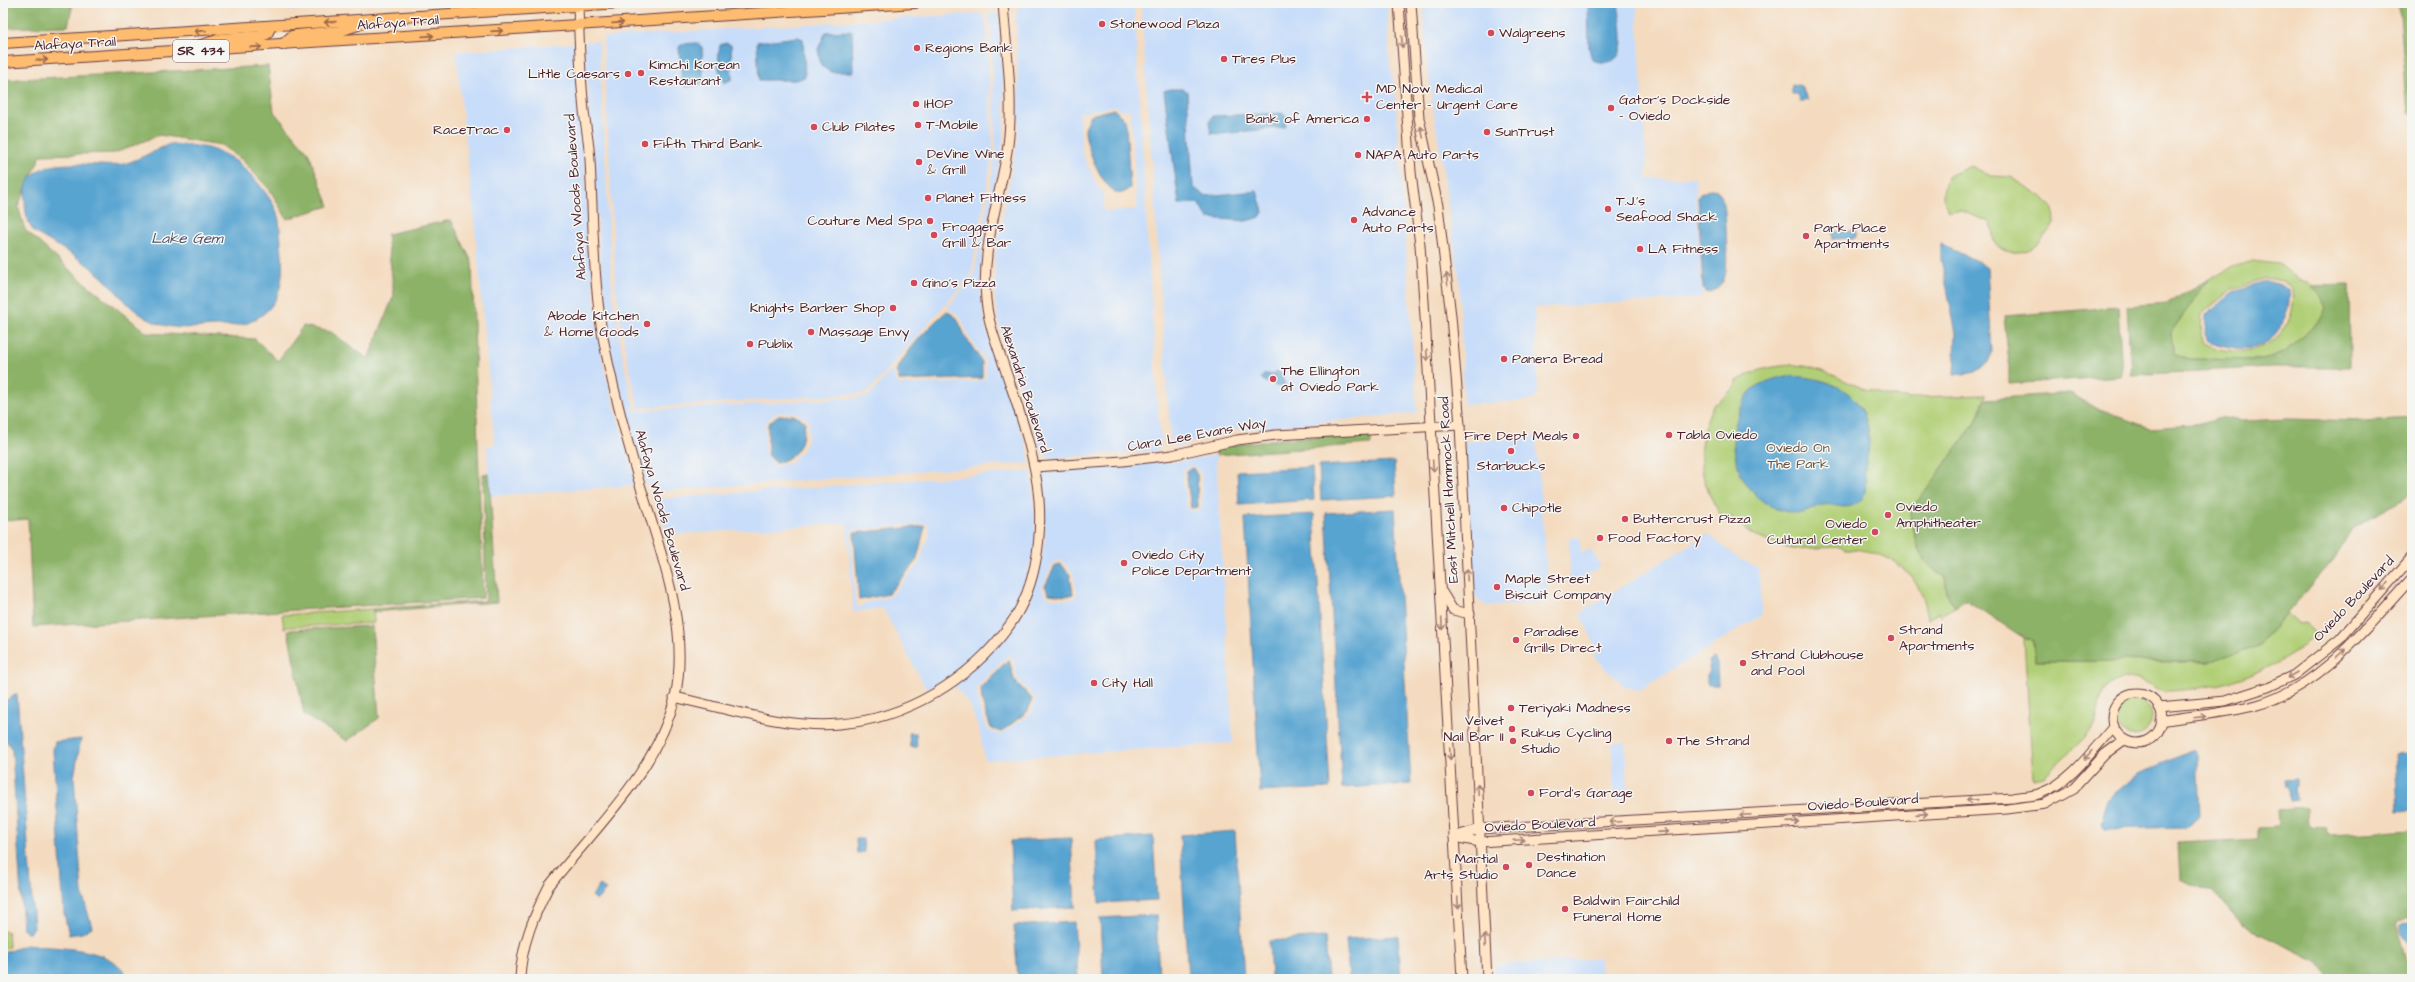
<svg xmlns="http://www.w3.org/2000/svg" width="2415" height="982" font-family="'Architects Daughter',sans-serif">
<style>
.built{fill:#c8ddf9;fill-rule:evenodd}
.green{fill:#b1cf76;stroke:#7e7750;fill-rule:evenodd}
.forest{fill:#8cb267;stroke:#6b6849}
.water{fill:#58a4d1;stroke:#51627e}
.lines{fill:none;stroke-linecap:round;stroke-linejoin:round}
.secondary-casing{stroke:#643b41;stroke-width:11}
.primary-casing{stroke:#643b41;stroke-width:12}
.secondary{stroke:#ffe4c6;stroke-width:9}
.primary{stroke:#febc70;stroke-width:10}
.oneway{stroke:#9b664a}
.oneway2{stroke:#a48278}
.poi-dot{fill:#d1495b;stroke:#f6f6f2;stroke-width:1.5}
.labels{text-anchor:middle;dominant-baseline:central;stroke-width:3;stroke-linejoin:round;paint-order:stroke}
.shield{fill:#f6f6f2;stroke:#7e6067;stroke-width:1}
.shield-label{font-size:13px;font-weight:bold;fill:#4a1f2b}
.street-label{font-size:14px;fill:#4a1f2b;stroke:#f6f6f2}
.poi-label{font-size:14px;fill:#4a1f2b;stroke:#f6f6f2;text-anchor:start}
.park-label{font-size:14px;fill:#695442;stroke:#f6f6f2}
.water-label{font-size:15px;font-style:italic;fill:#50546d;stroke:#f6f6f2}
</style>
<rect width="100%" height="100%" fill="#f6f6f2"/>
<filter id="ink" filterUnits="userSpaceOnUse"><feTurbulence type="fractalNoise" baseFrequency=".025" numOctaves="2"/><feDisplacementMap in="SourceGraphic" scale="8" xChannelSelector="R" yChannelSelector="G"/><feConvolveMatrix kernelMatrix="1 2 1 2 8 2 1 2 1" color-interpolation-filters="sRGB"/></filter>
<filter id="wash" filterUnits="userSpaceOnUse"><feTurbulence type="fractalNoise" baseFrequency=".012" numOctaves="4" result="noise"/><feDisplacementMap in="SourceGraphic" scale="16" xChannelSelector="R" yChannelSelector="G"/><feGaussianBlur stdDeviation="0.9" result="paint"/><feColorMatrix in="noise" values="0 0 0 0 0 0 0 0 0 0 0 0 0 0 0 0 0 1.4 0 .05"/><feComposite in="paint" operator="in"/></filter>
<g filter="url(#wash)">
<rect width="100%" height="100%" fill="#f4dbbf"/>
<g class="built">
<path d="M277,3H363L289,11L283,9Z"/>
<path d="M1134,3L1158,416L1162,443L1160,449L1156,451L1051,458L1044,455L1039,444L1000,328L995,300V255L1017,144L1019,113L1016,16L1018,8L1025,4ZM1115,106L1121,110H1130L1137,209L1104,212L1103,194L1097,186L1082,152L1079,113Z"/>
<path d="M1141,3H1389L1387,13L1390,66L1395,89L1417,413L1231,430L1178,447L1171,444Z"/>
<path d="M1423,3H1637L1647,179L1695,177L1702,298L1534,308L1538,390L1534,400L1464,405L1459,276L1428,73Z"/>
<path d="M981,13L986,20L993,152L971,275L867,393L639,408L628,364L616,289L603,37Z"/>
<path d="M999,13L1005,115L1003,145L982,252L981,301L986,328L1026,445L1030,463L653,492L651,484H645L638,462L614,370L606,329L584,42L599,41L612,290L624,365L635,410L639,411L868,397L892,370L897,382L900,385L972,382L986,379L985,360L969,337L960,316L947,308L974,275L996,153L990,20L987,14ZM794,412L809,420L808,438L802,450L791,463L775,466L765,455V423L776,413Z"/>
<path d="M575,43L597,330L605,372L636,485L490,496L487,446L495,445L475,227L456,52Z"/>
<path d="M1536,436L1549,603L1486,606L1474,595L1464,442Z"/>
<path d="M1216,455L1233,743L985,760L979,729L969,704L954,685L1014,627L1031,591L1041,561L1045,536L1040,470L1165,460L1166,463ZM1193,465L1201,474L1202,506L1200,510L1192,511L1187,508L1182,471ZM1061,560L1073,573L1077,593L1075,597L1066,600L1047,597L1042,587L1053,563ZM1009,655L1013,658L1017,679L1036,699L1031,713L1000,735L987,729L978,703L977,686Z"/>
<path d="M1031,471L1036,535L1032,559L1016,604L1007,622L976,656L945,681L926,689L883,608L853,612L847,523L667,535L656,499ZM927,523L930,535L925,545L919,564L891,596L867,602L858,608L855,600L851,531Z"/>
<path d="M1707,534L1741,560L1758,567L1762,615L1640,690L1626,687L1604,668L1594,655L1598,652L1580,613Z"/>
<path d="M1580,537L1581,554L1590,549L1601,566L1570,586L1569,538Z"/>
<path d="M1625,742L1628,799L1614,801L1612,743Z"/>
<path d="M1600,958L1601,979H1496L1495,965Z"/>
</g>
<g class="green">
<path d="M1971,166L1991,176L2011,177L2045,199L2053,208L2054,224C2041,241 2034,254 2010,252C2004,251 1996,247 1994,240C1992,234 1994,228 1990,222L1959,210L1949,211C1939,196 1944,191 1947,176Z"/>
<path d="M2252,261L2279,264L2300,281L2310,284L2320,293L2326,308L2316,324L2287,350L2263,360L2189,359L2175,355L2172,345L2171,332L2209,279L2227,269ZM2266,278L2282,281L2293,289C2299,341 2248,365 2204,343L2201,334L2202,314L2232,289Z"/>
<path d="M1791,365C1821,365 1841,381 1868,390C1883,395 1897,397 1911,399L1915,397L1986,395L1975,423L1917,502L1909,508C1913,535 1918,564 1945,577L1947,594L1955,607L1940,615L1938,612L1928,619C1923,574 1889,548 1844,549L1842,547L1791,549L1762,539L1746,530L1731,517L1723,518C1698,483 1693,443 1714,404L1718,403L1736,385L1737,381C1757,369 1769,367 1791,365Z"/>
<path d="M373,609L374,623L288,627L284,629L282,615Z"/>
<path d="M2287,614L2298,624L2305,623L2318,635C2272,671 2226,689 2167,691C2151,691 2137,666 2111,684C2097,693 2101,712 2095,725C2093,732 2052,768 2043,776L2033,778L2024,639L2034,640L2035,661L2211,662L2259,646Z"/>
<circle cx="2134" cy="717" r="18"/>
<path d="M3,931L8,932L9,947L3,949Z"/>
</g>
<g class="forest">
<path d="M3,3H73L68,26L3,28Z"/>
<path d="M2399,3H2412V116L2408,113Z"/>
<path d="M268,66L274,112L308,152L329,206L287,219L270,190L241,159L221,145L159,135L115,153L41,155L18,206L25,230L79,278L147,333L255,339L278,361L303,326L331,332L368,359L394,295L387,234L451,220L472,262L483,598L33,627L28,519L3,521V80Z"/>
<path d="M2209,279L2171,332L2172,345L2175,355L2189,359L2263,360L2287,350L2316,324L2326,308L2320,294L2312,286L2349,285L2350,367H2272L2131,375L2127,306L2168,303Z"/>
<path d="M2118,307L2122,376L2009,384V363L2004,316Z"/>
<path d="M2070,393L2098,409L2150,428L2193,425L2220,417L2241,421L2288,419L2363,421L2412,418V494L2353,528L2334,559L2259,646L2211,662L2035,661L2034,640L2024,638L1966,600L1955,607L1947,594L1945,577C1918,563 1913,535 1909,508L1917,502L1975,423L1986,399Z"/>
<path d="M1371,434V444L1216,455L1215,449C1266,437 1319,437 1371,434Z"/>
<path d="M483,474H489L497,602L373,612V609L486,601Z"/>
<path d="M372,626L379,718L347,741L304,715L288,630Z"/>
<path d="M2307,808L2308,826L2311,828L2326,827L2327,833L2332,835L2412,830V892H2407L2408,918L2396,923L2411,979H2329L2318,962L2241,924L2213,892L2180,879L2178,843L2258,839V828L2278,827L2277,810Z"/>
</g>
<g class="water">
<path d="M1588,3H1618C1621,27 1633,73 1592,60L1589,48Z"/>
<path d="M852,31L853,72H831L821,66L818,49L826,32Z"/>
<path d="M798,37L803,39L805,77L796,80H759L757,42Z"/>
<path d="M697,43L702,47L703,84L686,87L682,82L679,47L682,44Z"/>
<path d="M726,43L731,45L732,79L724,83C717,72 718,58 720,45Z"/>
<path d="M1792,84L1801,86L1808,100L1803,102L1800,101L1798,94H1792Z"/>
<path d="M1170,89H1182L1187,91L1193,187L1205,196L1257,191L1263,212L1260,217L1246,221L1208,218L1198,203L1179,204L1164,91Z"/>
<path d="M1114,109L1125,120L1126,124L1130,188C1128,189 1125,192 1122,193C1105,197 1084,143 1085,129C1086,125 1089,119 1091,115Z"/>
<path d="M1283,113L1287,118L1285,127L1221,134L1211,133L1209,123L1213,116Z"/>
<path d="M170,144C191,145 212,146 231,158C246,167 269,194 276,210C280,220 280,232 281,243C284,274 285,305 252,321C241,327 225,326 213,326C193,328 173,330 154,322C131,312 119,293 102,277C82,258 57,246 34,232C26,221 25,211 25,198C24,150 90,168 119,165C133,163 155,150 170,144Z"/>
<path d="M1711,189L1717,190C1720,195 1722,199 1724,204C1726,215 1729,270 1724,279C1721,287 1712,293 1705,292L1703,289L1698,197L1700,194Z"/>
<path d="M1855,231V238L1833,239L1832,232Z"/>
<path d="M1941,243C1956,253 1973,257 1987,268L1992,352C1985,375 1975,372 1954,375L1956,333L1941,259Z"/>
<path d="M2266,281L2281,285L2289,290C2292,314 2276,345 2250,348C2236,350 2221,345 2208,341L2205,334L2206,315L2234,291Z"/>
<path d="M947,311L957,318L966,338L982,362V378L900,381L896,371C909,348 927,328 947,311Z"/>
<path d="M1275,372H1284L1282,378L1286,386H1275L1274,383H1267L1261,378L1265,374L1275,375Z"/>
<path d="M1787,376C1828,377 1866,390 1869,437C1870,448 1866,458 1865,470C1864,485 1871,497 1853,505C1842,510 1834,503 1823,505C1814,506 1808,514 1798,513C1747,512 1721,453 1740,410C1744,402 1747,394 1753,389C1762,382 1776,378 1787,376Z"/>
<path d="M793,415L805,421C803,443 799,457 776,463L768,455V424L777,416Z"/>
<path d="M1394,462L1396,496L1321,500L1319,466Z"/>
<path d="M1312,467L1314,500L1239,505L1237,471Z"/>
<path d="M1193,468L1197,475L1198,507L1191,508L1186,471Z"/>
<path d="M1395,509L1411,784L1342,788L1326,513Z"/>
<path d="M1314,514L1330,788L1260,792L1245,518Z"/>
<path d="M925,526L916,562L888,594L859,600L854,533Z"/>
<path d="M1061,564L1070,575L1073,594L1066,596L1049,594L1045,586L1055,566Z"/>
<path d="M1714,658L1717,664L1718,685H1709L1707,684V674L1710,671L1708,662Z"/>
<path d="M1009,659L1014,680L1032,699L1028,711L1001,732L991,728L982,702L981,687Z"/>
<path d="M17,694L34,928L28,934L23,929L12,750L7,741H3V702Z"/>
<path d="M909,733H916L917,747H910Z"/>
<path d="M81,739L74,777L82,893L92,927L82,933L69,935L64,913L53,750L55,742Z"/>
<path d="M2193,749L2197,754L2200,816L2186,827L2105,829L2101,824L2108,799L2137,775Z"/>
<path d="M2412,753V810L2398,811L2395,754Z"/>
<path d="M2297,780V786L2295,787L2296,800L2289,801L2288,787H2286L2285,781Z"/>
<path d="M1235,831L1244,979H1188L1180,835Z"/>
<path d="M1153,836L1157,900L1099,903L1096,840Z"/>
<path d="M1071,838L1075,907L1013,911L1010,841Z"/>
<path d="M856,839H863L864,852L857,853Z"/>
<path d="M600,885L606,890L597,900L592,896Z"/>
<path d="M1156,915L1159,979H1103L1100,918Z"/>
<path d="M2412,921V947L2400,931V926Z"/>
<path d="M1074,922L1078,979H1018L1014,926Z"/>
<path d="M1398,936L1401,979H1349L1346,939Z"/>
<path d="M1325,937L1328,979H1271L1269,941Z"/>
<path d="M26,945C58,949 113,945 129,979H3V953Z"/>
</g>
</g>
<g filter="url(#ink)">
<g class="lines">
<g class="secondary-casing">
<g id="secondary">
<path d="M1399,3L1411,172L1420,245L1425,316L1462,979"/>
<path d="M1411,3L1419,118L1438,206L1451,316L1460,425L1487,979"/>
<path d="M1035,467L1123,461L1172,455L1237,440L1276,435L1460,425"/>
<path d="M1442,592L1453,610L1470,614"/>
<circle cx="2137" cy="718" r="25"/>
<path d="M674,697C725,708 788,729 839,724C906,719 970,680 1009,626C1035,591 1042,542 1039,500C1035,452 1018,408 1003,363C996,342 988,322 986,300C981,247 1001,196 1008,145C1014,98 1006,49 1003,3"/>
<path d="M2159,707L2225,701L2268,687L2294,675L2340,639L2412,557"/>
<path d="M2161,721C2193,715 2225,714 2257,705C2322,687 2368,625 2412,578"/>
<path d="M1456,836L1480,829L2013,798C2022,796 2033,797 2041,793C2071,782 2093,750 2114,726"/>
<path d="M1454,837L1480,842L2007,809L2045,804L2074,788L2105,754L2124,740"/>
<path d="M520,979C521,946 534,915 549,886C595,828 657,771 675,697C691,626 658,545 638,478C624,430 611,381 602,332C593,276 593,217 590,160C589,139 584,120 583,99C580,68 579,37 578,6"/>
</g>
</g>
<g class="primary-casing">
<g id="primary">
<path d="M3,43L621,3"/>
<path d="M282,45L292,36L297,35L340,31L364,23"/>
<path d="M194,47L221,39L261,36L267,34L271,26"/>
<path d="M3,62L915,3"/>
</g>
</g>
<use href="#secondary" class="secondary"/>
<use href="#primary" class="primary"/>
</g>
<defs><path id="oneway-shaft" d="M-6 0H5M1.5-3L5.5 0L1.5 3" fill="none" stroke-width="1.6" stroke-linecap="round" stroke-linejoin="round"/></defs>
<g class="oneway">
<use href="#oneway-shaft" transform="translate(330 22) rotate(176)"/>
<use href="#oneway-shaft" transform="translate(618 23) rotate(-4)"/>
<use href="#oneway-shaft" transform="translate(200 31) rotate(176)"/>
<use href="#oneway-shaft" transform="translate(497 31) rotate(-4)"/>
<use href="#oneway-shaft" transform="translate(428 36) rotate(-4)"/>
<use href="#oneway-shaft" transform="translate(256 47) rotate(-4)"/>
<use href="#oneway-shaft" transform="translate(42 60) rotate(-3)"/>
</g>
<g class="oneway2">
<use href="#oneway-shaft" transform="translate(1402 42) rotate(86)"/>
<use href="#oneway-shaft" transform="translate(1422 132) rotate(-103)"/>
<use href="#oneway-shaft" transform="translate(1447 279) rotate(-97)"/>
<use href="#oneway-shaft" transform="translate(1427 355) rotate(87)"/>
<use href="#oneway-shaft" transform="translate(1433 466) rotate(87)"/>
<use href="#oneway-shaft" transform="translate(1467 575) rotate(-93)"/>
<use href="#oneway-shaft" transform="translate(2385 586) rotate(131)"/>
<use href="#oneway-shaft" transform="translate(1442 624) rotate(87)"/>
<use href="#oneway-shaft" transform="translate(2341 653) rotate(-42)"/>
<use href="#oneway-shaft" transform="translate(2292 675) rotate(150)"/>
<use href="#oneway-shaft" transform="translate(2200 717) rotate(-7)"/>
<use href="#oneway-shaft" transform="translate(1450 754) rotate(87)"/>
<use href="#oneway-shaft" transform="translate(2088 755) rotate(132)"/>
<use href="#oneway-shaft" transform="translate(1478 790) rotate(-93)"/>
<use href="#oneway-shaft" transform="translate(1972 800) rotate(176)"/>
<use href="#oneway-shaft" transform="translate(1922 814) rotate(-4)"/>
<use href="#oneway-shaft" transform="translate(1745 815) rotate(177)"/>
<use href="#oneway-shaft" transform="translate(1615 822) rotate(177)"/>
<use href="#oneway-shaft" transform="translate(1793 822) rotate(-4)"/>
<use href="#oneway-shaft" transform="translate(1663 832) rotate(-4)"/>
<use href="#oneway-shaft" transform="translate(1519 840) rotate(-3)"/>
<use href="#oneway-shaft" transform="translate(1458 903) rotate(87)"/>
<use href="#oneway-shaft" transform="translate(1485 940) rotate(-93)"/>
</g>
</g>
<g class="poi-dot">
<circle cx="1102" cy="24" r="4"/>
<circle cx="1491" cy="33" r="4"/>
<circle cx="917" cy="48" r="4"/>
<circle cx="1224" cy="59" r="4"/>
<circle cx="641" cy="73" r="4"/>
<circle cx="628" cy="74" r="4"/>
<path d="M1365 91h4v4h4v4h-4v4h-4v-4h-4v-4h4z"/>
<circle cx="916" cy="104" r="4"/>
<circle cx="1611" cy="108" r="4"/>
<circle cx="1367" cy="119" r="4"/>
<circle cx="918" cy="125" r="4"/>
<circle cx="814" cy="127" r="4"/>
<circle cx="507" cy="130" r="4"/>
<circle cx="1487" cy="132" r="4"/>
<circle cx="645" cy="144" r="4"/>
<circle cx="1358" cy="155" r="4"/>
<circle cx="919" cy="162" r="4"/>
<circle cx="928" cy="198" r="4"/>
<circle cx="1608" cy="209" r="4"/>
<circle cx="1354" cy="220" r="4"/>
<circle cx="930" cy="221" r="4"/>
<circle cx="934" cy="235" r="4"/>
<circle cx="1806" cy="236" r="4"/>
<circle cx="1640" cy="249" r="4"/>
<circle cx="914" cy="283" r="4"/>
<circle cx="893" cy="308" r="4"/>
<circle cx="647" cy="324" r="4"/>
<circle cx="811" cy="332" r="4"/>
<circle cx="750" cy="344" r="4"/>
<circle cx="1504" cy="359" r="4"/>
<circle cx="1273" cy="379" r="4"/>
<circle cx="1669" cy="435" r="4"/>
<circle cx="1576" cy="436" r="4"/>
<circle cx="1511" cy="451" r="4"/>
<circle cx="1504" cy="508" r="4"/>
<circle cx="1888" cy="515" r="4"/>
<circle cx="1625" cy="519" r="4"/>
<circle cx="1875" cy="532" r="4"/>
<circle cx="1600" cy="538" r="4"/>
<circle cx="1124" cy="563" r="4"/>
<circle cx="1497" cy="587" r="4"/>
<circle cx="1891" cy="638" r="4"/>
<circle cx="1516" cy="640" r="4"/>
<circle cx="1743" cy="663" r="4"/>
<circle cx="1094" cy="683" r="4"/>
<circle cx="1511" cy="708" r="4"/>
<circle cx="1512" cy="729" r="4"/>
<circle cx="1513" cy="741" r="4"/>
<circle cx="1669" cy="741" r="4"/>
<circle cx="1531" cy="793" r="4"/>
<circle cx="1529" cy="865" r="4"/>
<circle cx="1506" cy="867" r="4"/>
<circle cx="1565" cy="909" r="4"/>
</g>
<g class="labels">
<rect class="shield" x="173" y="40" width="56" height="22" rx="3"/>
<g class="shield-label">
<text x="201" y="51">SR 434</text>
</g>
<g class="street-label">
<text transform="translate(398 23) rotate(-4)">Alafaya Trail</text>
<text transform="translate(75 44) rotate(-3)">Alafaya Trail</text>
<text transform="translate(576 197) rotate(-94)">Alafaya Woods Boulevard</text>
<text transform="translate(1025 389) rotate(72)">Alexandria Boulevard</text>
<text transform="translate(1197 435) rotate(-10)">Clara Lee Evans Way</text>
<text transform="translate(1449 490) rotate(-93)">East Mitchell Hammock Road</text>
<text transform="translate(662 510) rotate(74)">Alafaya Woods Boulevard</text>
<text transform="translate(2354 599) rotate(-47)">Oviedo Boulevard</text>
<text transform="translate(1863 803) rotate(-4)">Oviedo Boulevard</text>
<text transform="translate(1540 825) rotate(-3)">Oviedo Boulevard</text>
</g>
<g class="poi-label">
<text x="1110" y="24">Stonewood Plaza</text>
<text x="1499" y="33">Walgreens</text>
<text x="925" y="48">Regions Bank</text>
<text x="1232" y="59">Tires Plus</text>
<text x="649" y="65">Kimchi Korean<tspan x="649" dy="16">Restaurant</tspan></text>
<text x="620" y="74" text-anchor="end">Little Caesars</text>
<text x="1376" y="89">MD Now Medical<tspan x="1376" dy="16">Center - Urgent Care</tspan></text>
<text x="1619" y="100">Gator's Dockside<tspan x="1619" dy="16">- Oviedo</tspan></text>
<text x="924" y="104">IHOP</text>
<text x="1359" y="119" text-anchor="end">Bank of America</text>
<text x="926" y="125">T-Mobile</text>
<text x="822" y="127">Club Pilates</text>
<text x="499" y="130" text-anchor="end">RaceTrac</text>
<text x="1495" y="132">SunTrust</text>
<text x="653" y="144">Fifth Third Bank</text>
<text x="927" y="154">DeVine Wine<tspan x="927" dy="16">&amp; Grill</tspan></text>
<text x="1366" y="155">NAPA Auto Parts</text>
<text x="936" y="198">Planet Fitness</text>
<text x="1616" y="201">T.J.'s<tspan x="1616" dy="16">Seafood Shack</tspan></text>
<text x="1362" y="212">Advance<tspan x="1362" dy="16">Auto Parts</tspan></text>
<text x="922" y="221" text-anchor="end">Couture Med Spa</text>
<text x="942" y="227">Froggers<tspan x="942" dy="16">Grill &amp; Bar</tspan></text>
<text x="1814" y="228">Park Place<tspan x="1814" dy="16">Apartments</tspan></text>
<text x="1648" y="249">LA Fitness</text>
<text x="922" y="283">Gino's Pizza</text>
<text x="885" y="308" text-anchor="end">Knights Barber Shop</text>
<text x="639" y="316" text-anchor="end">Abode Kitchen<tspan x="639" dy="16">&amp; Home Goods</tspan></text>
<text x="819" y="332">Massage Envy</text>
<text x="758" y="344">Publix</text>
<text x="1512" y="359">Panera Bread</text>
<text x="1281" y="371">The Ellington<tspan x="1281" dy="16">at Oviedo Park</tspan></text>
<text x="1677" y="435">Tabla Oviedo</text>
<text x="1568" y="436" text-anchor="end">Fire Dept Meals</text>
<text x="1511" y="466" text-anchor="middle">Starbucks</text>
<text x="1896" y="507">Oviedo<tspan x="1896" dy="16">Amphitheater</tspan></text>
<text x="1512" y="508">Chipotle</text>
<text x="1633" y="519">Buttercrust Pizza</text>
<text x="1867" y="524" text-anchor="end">Oviedo<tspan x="1867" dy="16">Cultural Center</tspan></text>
<text x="1608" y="538">Food Factory</text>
<text x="1132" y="555">Oviedo City<tspan x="1132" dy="16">Police Department</tspan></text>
<text x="1505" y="579">Maple Street<tspan x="1505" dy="16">Biscuit Company</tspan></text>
<text x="1899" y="630">Strand<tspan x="1899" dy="16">Apartments</tspan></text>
<text x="1524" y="632">Paradise<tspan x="1524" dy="16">Grills Direct</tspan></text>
<text x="1751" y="655">Strand Clubhouse<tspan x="1751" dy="16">and Pool</tspan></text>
<text x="1102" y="683">City Hall</text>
<text x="1519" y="708">Teriyaki Madness</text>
<text x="1504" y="721" text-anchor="end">Velvet<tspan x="1504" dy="16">Nail Bar II</tspan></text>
<text x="1521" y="733">Rukus Cycling<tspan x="1521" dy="16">Studio</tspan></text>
<text x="1677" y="741">The Strand</text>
<text x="1539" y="793">Ford's Garage</text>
<text x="1537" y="857">Destination<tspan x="1537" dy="16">Dance</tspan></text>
<text x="1498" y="859" text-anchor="end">Martial<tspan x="1498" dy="16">Arts Studio</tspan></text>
<text x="1573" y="901">Baldwin Fairchild<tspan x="1573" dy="16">Funeral Home</tspan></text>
</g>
<g class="park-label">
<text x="1798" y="448">Oviedo On<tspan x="1798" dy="16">The Park</tspan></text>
</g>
<g class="water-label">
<text x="187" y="238">Lake Gem</text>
</g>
</g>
<rect width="2415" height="982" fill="none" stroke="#f6f6f2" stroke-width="16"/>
</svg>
